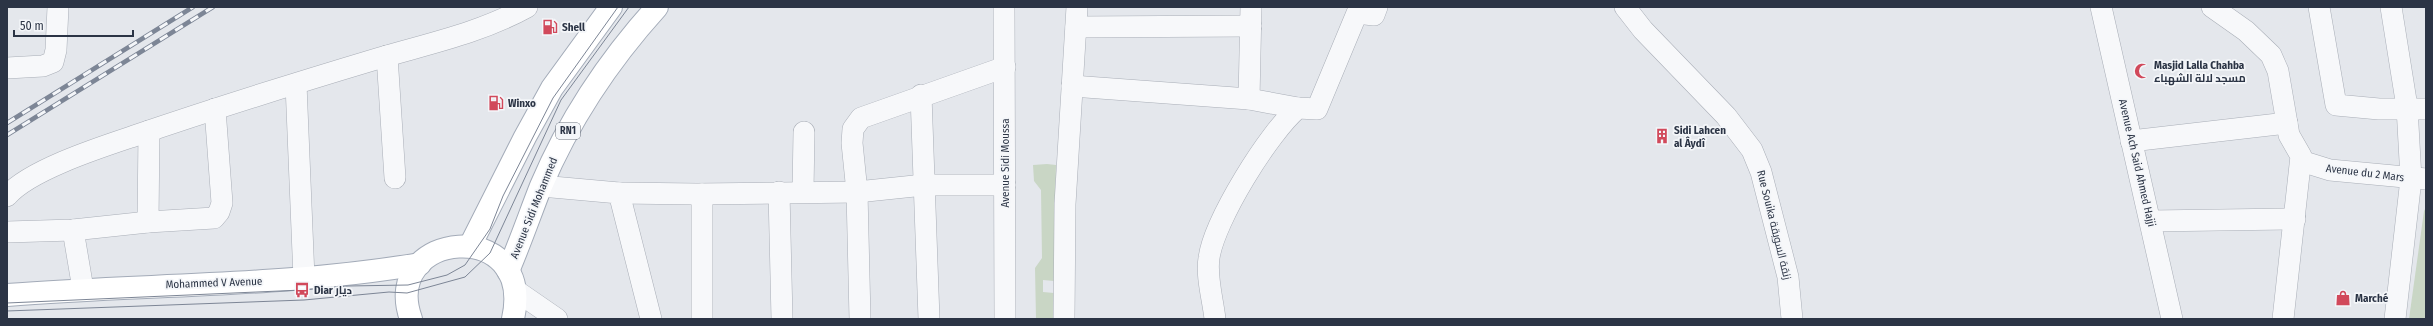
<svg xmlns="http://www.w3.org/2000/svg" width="2433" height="326" font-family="'Fira Sans Condensed',Cairo,sans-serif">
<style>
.green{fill:#c9d6c5}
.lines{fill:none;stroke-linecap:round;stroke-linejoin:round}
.minor-casing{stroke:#a9aeb7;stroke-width:22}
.major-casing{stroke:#a3abb8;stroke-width:24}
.minor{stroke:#f7f8fa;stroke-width:21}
.major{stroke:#fff;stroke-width:22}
.tram{stroke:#7d8696;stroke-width:1}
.rail-casing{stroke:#7d8696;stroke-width:4.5}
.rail{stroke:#f4f6f9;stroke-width:3;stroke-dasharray:9;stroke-linecap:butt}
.labels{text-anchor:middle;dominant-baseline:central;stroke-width:3.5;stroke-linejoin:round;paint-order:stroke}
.shield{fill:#f4f6f9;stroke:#676e7b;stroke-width:1}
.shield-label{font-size:10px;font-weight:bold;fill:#2b3445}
.poi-label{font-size:11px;font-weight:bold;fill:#2b3445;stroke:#f4f6f9;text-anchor:start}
.street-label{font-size:11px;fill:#2b3445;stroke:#f4f6f9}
</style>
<rect width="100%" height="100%" fill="#e4e7ec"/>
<g class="green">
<path d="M1047,164L1056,165L1054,281L1043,280V292L1054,293V319H1036L1035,268L1042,258L1041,190L1034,181L1033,165Z"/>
<path d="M2426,207V319H2409L2424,211Z"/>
</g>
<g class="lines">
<g class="minor-casing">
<g id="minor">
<path d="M1004,7L1005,319"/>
<path d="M1625,7L1643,30L1726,116L1752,150L1761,172L1788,277L1792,319"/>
<path d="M2101,7L2172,319"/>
<path d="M2212,7L2246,31L2271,55L2278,71L2289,135L2301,156L2283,319"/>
<path d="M2319,7L2336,105L2379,109H2426"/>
<path d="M2391,7L2407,107L2411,179L2395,319"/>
<path d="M1076,27L1251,26"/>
<path d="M387,56L395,178"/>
<path d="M7,68L43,66L53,62L56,50L58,7"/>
<path d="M296,84L304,278"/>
<path d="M1072,86L1249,99L1298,108"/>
<path d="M921,95L929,319"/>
<path d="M1249,99L1251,7"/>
<path d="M2131,141L2287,123"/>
<path d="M2301,161L2330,170L2426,179"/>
<path d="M541,186L619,193L651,319"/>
<path d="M803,191L804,132"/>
<path d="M779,192L782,319"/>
<path d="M619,193L697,194L857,192L924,185H1005"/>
<path d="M702,194V319"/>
<path d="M7,196C29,170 101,147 134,136C213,109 293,84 373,60C426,44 478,34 527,7"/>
<path d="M2151,221L2295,219"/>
<path d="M148,222L149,131"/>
<path d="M73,230L83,289"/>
<path d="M7,232L73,230L148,222L214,218L219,212L222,203L215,109"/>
<path d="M515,290L557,319"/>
<path d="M860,319L857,192L852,143L853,129L861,118L1005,67"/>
<path d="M1064,319L1065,204L1077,7"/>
<path d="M1215,319C1213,300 1206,277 1209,258C1214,221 1269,132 1298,108L1317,109L1357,13L1374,15L1377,7"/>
</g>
</g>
<g class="major-casing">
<g id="major">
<path d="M470,246L525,137L552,88L611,7"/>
<path d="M508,271C520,243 530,214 541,186C569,120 609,60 657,7"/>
<path d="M7,295C144,284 284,287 420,264"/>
<path d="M411,319C379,230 536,215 513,319"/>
</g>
</g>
<use href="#minor" class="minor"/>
<use href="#major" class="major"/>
<g class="tram">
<path d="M7,303L302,290L348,286L408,285L447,275L465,265L490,229L503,196L553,98L618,7"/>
<path d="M7,311L304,300L389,292L407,293L465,277L490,253L561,100L629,7"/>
</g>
<g class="rail-casing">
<g id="rail">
<path d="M7,123L193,7"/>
<path d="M7,135L213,7"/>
</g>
</g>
<use href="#rail" class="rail"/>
</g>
<defs>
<g id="fuel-bare" transform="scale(1.2)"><path d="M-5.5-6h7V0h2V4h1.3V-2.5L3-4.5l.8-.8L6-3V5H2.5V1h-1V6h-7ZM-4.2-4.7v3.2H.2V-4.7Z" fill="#d1495b" stroke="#f4f6f9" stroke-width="2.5" paint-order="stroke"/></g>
<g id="mosque-bare" transform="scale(1.2)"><path d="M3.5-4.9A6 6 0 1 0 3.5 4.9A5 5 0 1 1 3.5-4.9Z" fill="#d1495b" stroke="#f4f6f9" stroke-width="2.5" paint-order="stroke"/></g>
<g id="building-bare" transform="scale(1.2)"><path d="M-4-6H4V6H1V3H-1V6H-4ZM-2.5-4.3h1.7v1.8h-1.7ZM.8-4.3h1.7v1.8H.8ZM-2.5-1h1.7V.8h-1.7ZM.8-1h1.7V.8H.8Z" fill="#d1495b" stroke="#f4f6f9" stroke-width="2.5" paint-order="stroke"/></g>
<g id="bus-bare" transform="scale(1.2)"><path d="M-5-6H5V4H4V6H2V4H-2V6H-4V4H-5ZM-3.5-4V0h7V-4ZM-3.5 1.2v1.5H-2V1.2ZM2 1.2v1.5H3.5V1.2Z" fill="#d1495b" stroke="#f4f6f9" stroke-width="2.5" paint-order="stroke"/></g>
<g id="shop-bare" transform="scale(1.2)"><path d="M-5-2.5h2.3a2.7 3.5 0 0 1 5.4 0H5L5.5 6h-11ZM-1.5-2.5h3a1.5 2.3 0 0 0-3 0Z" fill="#d1495b" stroke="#f4f6f9" stroke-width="2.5" paint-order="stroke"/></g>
</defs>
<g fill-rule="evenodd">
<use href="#fuel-bare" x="550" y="27"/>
<use href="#mosque-bare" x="2142" y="71"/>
<use href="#fuel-bare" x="496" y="103"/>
<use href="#building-bare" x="1662" y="136"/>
<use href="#bus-bare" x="302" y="290"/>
<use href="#shop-bare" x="2343" y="298"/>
</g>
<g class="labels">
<rect class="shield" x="556" y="123" width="24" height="16" rx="3"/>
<g class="shield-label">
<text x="568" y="131">RN1</text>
</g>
<g class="poi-label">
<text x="562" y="27">Shell</text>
<text x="2154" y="65">Masjid Lalla Chahba<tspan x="2154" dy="13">مسجد لالة الشهباء</tspan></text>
<text x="508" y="103">Winxo</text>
<text x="1674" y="130">Sidi Lahcen<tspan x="1674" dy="13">al Âydî</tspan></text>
<text x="314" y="290">Diar ديار</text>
<text x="2355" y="298">Marché</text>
</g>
<g class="street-label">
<text transform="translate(1005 163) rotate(-90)">Avenue Sidi Moussa</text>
<text transform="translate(2137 163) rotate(77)">Avenue Ach Said Ahmed Hajji</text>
<text transform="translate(2365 173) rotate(7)">Avenue du 2 Mars</text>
<text transform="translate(534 208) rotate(-68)">Avenue Sidi Mohammed</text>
<text transform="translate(1774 225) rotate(76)">Rue Souika زنقة السويقة</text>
<text transform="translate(214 283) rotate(-2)">Mohammed V Avenue</text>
</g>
</g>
<rect width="2433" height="326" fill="none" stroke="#2b3445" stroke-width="16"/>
<path d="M14 30v6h119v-6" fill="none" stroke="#2b3445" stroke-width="2"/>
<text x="20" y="30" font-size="12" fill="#2b3445" stroke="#f4f6f9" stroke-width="3" paint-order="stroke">50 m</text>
</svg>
